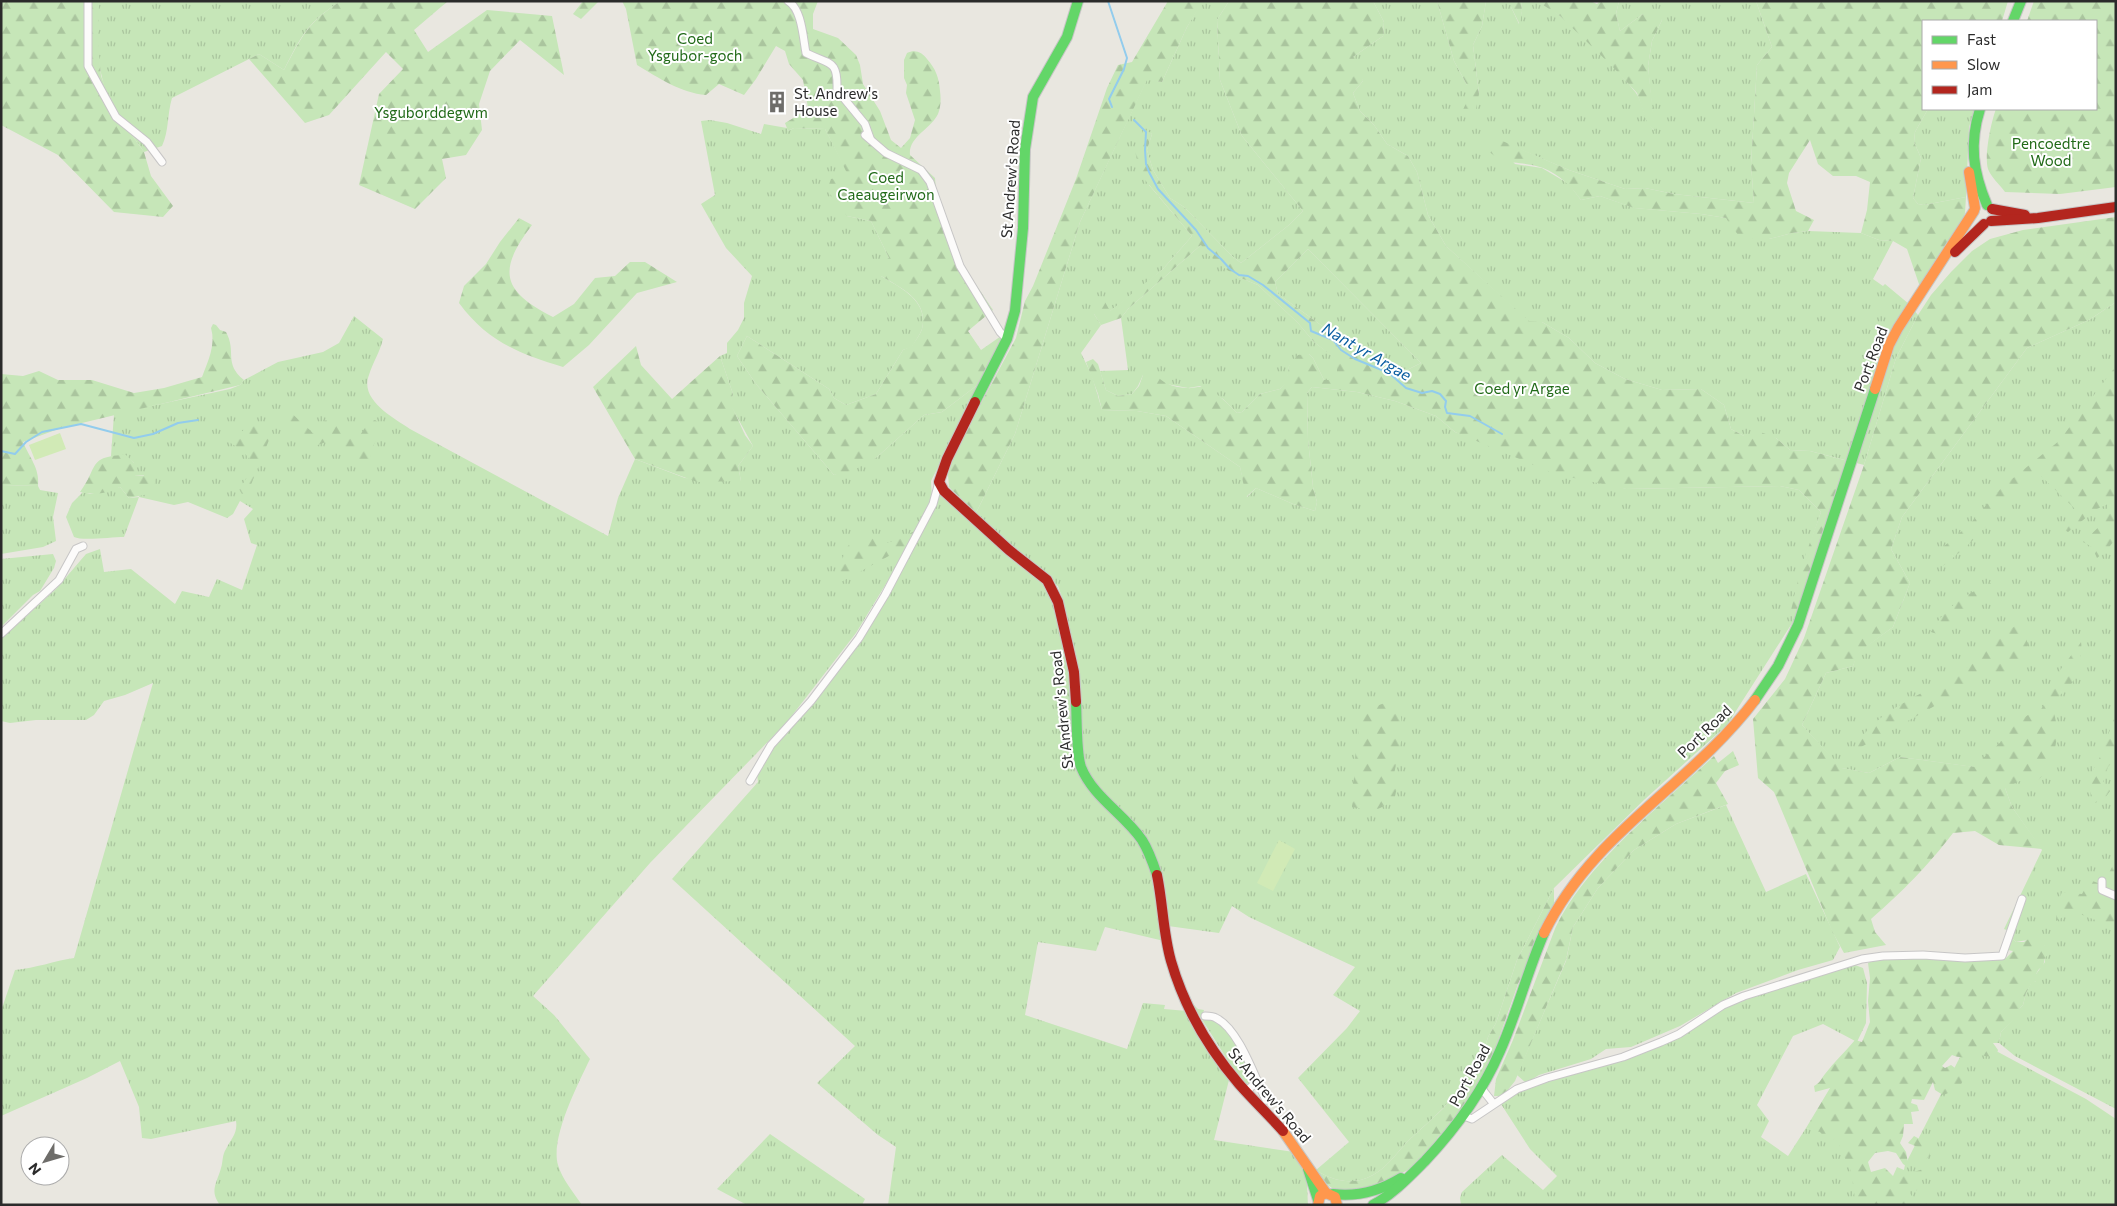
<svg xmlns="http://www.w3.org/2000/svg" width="2117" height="1206" font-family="Commissioner,sans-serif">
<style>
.grass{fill:url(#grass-tufts)}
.forest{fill:url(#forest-firs);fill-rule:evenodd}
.pitch{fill:#d1eab6}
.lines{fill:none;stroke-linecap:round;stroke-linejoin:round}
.stream{stroke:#92cced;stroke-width:2}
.street-casing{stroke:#c7c6c6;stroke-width:9}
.fast-casing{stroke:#c7c6c6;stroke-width:12}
.slow-casing{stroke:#c7c6c6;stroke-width:12}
.jam-casing{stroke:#c7c6c6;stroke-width:12}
.street{stroke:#fcfbfa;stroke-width:7}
.fast{stroke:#63d668;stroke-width:10}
.slow{stroke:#ff974d;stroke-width:10}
.jam{stroke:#b3261e;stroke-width:10}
.labels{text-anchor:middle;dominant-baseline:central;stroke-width:4;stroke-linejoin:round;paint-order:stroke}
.park-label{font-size:15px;fill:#216a18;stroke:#fff}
.poi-label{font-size:15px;fill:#2b2b2b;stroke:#fff;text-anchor:start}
.street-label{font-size:15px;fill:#2b2b2b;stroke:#fff}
.water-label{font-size:16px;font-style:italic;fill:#095da0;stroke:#fff}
</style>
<defs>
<pattern id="grass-tufts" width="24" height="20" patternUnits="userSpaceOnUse" patternTransform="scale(1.25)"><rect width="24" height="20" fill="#c6e6b8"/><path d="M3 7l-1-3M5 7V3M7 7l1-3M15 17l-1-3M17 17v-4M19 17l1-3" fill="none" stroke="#aac59e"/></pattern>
<pattern id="forest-firs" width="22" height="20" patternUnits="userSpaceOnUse" patternTransform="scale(1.25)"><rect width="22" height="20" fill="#c6e6b8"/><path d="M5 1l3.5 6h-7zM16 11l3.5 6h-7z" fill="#aac59e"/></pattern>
</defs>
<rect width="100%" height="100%" fill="#e9e7e0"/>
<g class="grass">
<path d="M99,1H341C308,22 301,36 284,70L259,54L172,98C167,115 169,131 162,146L144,152C135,138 123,125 115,111C98,82 93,34 99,1Z"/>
<path d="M1200,1H1229L1217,20L1220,80L1242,136L1303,211L1289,225L1241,263L1232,256L1184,207L1170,198L1153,170L1147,150L1152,134L1144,130L1149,185L1192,236L1163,269L1142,287L1109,312L1094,314L1101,325L1081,353L1092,376L1102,410L1137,411L1166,416L1240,467L1247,497L1256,488L1293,504L1315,511L1317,502L1313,487L1308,440L1307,393L1312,387L1357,392L1395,401L1436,416L1455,432L1626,489L1780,486L1799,490L1821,512L1807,553L1796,617L1727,725L1645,799L1554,888L1517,960L1496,1023L1488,1037L1480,1065L1471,1069C1457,1100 1430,1120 1406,1143C1397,1153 1386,1168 1373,1175C1354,1186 1332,1181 1316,1170L1349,1142L1298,1078L1347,1028L1360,1011L1333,995L1355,967L1249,917L1232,906L1219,933L1168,926L1160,871L1128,817L1090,779L1084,765L1076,656L1063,600L1058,586L1016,552L976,513L1015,434L1080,222L1147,79L1162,82L1187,27L1201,3Z"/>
<path d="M1373,1H1437L1454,61L1467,85V101L1479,94L1473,45L1482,26L1486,1H1511V7L1519,24L1522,11L1521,1C1526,1 1532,0 1537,1C1556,6 1623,74 1636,93C1644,105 1643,119 1654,130L1648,66L1652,41L1662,20L1643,14L1620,31L1616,14L1619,1H1756L1772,47L1757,65L1751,164L1754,203L1674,194L1645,188L1625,189L1569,170L1491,137L1515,164L1542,168L1569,184L1581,200L1600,196L1635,208L1701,214L1726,218L1769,239L1792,233L1808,231L1861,233L1879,240L1893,241L1873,279L1883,286L1885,284L1909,304L1918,315L1896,358L1864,465L1810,451L1790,450L1776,438L1744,436L1731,429L1724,405L1701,389L1662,390L1625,379L1595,363L1569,338L1542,322H1529L1446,246L1428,215L1417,172L1408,156L1387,144L1374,125L1360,111L1353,93L1363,81L1353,57L1383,36L1384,22Z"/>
<path d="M1928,109H1975L1969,127L1966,197L1924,205L1918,204L1913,198L1921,158L1914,142L1915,132Z"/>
<path d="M710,120L727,123L761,134L764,124L787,128L788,131L794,128L825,129L849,175L847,216L871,221L889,258L881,276C901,288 929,301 922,329C920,335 915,341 912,347L903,350L876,394L846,405L834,398L829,389L747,336L737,356L756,384L834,475L877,457L924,415L942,412L980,383L931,481L932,499L906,551L856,633L787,722L650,863L533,996L554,1015L590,1059C578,1084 550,1138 558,1165C562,1179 574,1193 582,1205H220C209,1191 217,1183 221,1168C223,1162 222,1155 226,1149C231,1139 238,1133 236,1121L151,1139L142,1138L139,1107L120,1061L87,1078L1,1116V1011L15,970C36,968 54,961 74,958L153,683L125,695L104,701L94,715L86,720H36L10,723L1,721V639L56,589L86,554L100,549L104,572L131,569L175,604L182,591L209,597L217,579L242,590L257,545L251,543L244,519L253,509L240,501L233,514L227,518L188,502L174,505L139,497L124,537C112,537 82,541 74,537L66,517L72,503L83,492L90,494L120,487L129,498L139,497L144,475L134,476V463L126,456H111L114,414L230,389L240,385L244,380L278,362L323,352L339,343L354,316L383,339C380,352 373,362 369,375C359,400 394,418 410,429L608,536L618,498L635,459L685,478L741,481L738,466L753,446L730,404L733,394L720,356L727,353V343L738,330L744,318V303L752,276L726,248L701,204L715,195L701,121Z"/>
<path d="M1201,245L1238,277L1258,285L1298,323L1314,342L1338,360L1337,380H1324L1313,358L1309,354L1289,366L1287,382L1280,389L1260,394L1242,412L1237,413L1223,399L1200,386L1188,388L1161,383L1143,375L1138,386L1132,394L1118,396L1106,390L1100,371L1128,370L1121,318L1128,309Z"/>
<path d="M1308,249L1421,363L1407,370L1358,355L1343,341L1278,294L1275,282Z"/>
<path d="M2116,302V1109L2015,1056L1999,1043L2001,1032L2018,1014L2019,1009L2023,1005L2026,993L2031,983L2036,981V974L2045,962V946C2037,939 2024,940 2016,942L2011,937L2016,929L2009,931L2004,929L2042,850L2012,807L2005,788L1981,768L1900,757L1869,773L1841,768L1802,725L1826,673L1853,666L1857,653L1893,627L1910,583L1891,549L1902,517L2027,348L2089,320Z"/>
<path d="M1,485L38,486L40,490L58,493L53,517L56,541L43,547L1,554Z"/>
<path d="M942,495L1039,577L1052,595L1070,667L1076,763L1078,772L1134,833L1152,870L1164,941L1105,927L1096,951L1038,942L1025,1015L1127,1049L1143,1003L1165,1005L1164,1009L1187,1011L1204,1046L1229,1080L1214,1140L1294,1152C1308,1169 1307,1183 1308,1205H888L896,1147L878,1135L817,1083L855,1046L672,879L758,782L757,774L771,749L859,640L938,496Z"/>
<path d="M53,554L56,561L54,568L40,591L33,595L1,627V559Z"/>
<path d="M1726,805L1766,892L1806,874L1840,947L1833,960L1798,970L1736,993L1680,1026L1631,1047L1606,1049L1591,1059L1539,1075L1526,1083L1517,1075L1566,961L1573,927L1598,888L1634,850L1676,824Z"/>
<path d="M1855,965L1863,968L1867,983L1866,1023L1857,1042L1823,1024L1793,1036L1757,1105L1769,1121L1761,1137L1788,1156L1806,1128L1846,1136L1871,1205H1461L1460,1198L1462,1192L1502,1155L1543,1190L1557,1176L1530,1149L1501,1104L1523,1089L1640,1053L1703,1021L1732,1004L1787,984Z"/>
<path d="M1191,1002L1198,1009L1204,1010L1202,1016L1217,1020L1233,1039L1253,1079L1251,1083L1245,1084L1237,1075Z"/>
<path d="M1998,1052L2086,1099L2116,1119V1205H1896L1905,1165L1960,1057Z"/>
<path d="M770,1134L865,1199L862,1205H747L717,1189Z"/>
</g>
<g class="forest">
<path d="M1,1H99L98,44L101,76L114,110L144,152L151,176L173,206L163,217L114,212L58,155L1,125Z"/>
<path d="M341,1H448L414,30L428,52L487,10L552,16L564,75L520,40L490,71L479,104L482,130L466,155L442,159L446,178L415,209L359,185L379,94L403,69L386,52L329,115L305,123L249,59L259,54L284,70C302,36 308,22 341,1Z"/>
<path d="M583,1H599L581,19L573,14Z"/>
<path d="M622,1H818L813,14V29L838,38L856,55L860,65L863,84L880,111L891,140L901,148L910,138L915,120L906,93L907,85L904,78V60L907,53C915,49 922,52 927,59C936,69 939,78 940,91C941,98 941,107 938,114C931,129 908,137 910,155L935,178L936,191L956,255L993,310L968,331L981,350L1004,334L980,383L942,412L924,415L877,457L852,471L834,475L756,384L737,356L747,336L829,389L834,398L846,405L876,394L903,350L912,346C915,341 920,335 922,329C929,300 901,288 881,276L878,264L889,258L871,221L847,216L827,190L831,179L848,175L825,129L794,128L788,131L785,123L800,114L809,113L803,80L789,64L785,51L776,46L756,79L744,95L719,84L706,95C681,93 659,78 637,65L626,9Z"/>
<path d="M1168,1H1200L1202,3L1187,27L1162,82L1147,80L1080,222L1015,434L976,513L949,487L948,474L956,450L1016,338L1025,301L1033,286L1076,179L1107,88L1118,65L1132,62Z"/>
<path d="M1229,1H1373L1384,22L1383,36L1353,57L1361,67L1363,81L1353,93L1360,111L1374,125L1387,144L1408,156L1417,172L1428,215L1446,246L1529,321L1542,322L1569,338L1595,363L1625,379L1662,390L1701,389L1724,405L1731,429L1744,436L1758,431L1776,438L1790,450L1810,451L1848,461L1796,617L1790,615L1800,570L1821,512L1799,490L1780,486L1626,489L1555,474L1455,432L1436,416L1395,401L1357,392L1312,387L1307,393L1308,440L1313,487L1317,502L1315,511L1293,504L1256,488L1246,497L1240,467L1166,416L1137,411L1102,410L1098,394L1086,362L1093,359L1098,364L1106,390L1118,396L1132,394L1139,386L1143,375L1153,372C1162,383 1172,387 1187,388C1194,389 1199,385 1206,388C1218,393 1228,404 1237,413L1242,412L1260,394L1280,389L1286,382L1289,366L1298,355L1309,354L1313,358L1324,380H1337V360L1314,342L1298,323L1258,285L1238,277L1224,268L1206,253L1201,245L1128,309L1121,318L1101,325L1094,314L1091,302L1098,296L1105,302L1110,311L1163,269L1192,236L1140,174L1135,151L1144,129L1152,134L1147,150L1153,170L1170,198L1184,207L1232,256L1241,263L1289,225L1303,211L1242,136L1220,80L1217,20ZM1308,249L1421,363L1407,370L1358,355L1343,341L1278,294L1275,282Z"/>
<path d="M1437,1H1486L1482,26L1473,45L1479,94L1475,114L1462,112L1467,101V85L1454,61Z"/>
<path d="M1511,1H1521L1522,11L1520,25L1511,7Z"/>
<path d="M1537,1H1590L1597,4L1600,1H1619L1616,14L1620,31L1643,14L1654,11L1662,20L1652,41L1648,66L1655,131L1647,123L1637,93L1611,65L1560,16Z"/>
<path d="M1756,1H2008L2002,21H1923V109H1928L1915,132L1914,142L1921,158L1913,198L1918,204L1924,205L1966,197L1965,213L1960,228L1920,287L1907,249L1893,241L1879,240L1861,233L1867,210L1870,182L1856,176H1833L1818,164L1810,140L1789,173L1787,183L1796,211L1814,220L1808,231L1792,233L1769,239H1741L1726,218L1701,214L1634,208L1600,196L1581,200C1571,186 1560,175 1543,168C1518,159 1500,169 1481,142L1491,136L1569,170L1625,189L1645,188L1674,194L1754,203L1751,164L1757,65L1772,47Z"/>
<path d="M2034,1H2116V187L2060,194L2005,192C2000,185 1991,177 1988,169C1984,156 1991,122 1996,109H2096V21H2027Z"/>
<path d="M2116,217V302L2089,320L2027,348L1902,517L1891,549L1910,583L1893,627L1858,653L1853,666L1826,673L1802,725L1842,768L1869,773L1900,757L1975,767L1979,762L2003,740L2016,723L2028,715L2039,712L2047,701L2058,673L2081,642C2083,652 2077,674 2072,683C2067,691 2058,694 2055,703C2052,708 2055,716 2056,722C2059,745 2052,770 2034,784L2020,781L2005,788L2012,807L2042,849L1999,845L1975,831L1953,833C1927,867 1903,891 1871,919L1875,932L1886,945L1844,953L1832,931L1774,792L1758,778L1753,719L1785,679L1804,638L1864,465L1896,358L1918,315L1931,295L1951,272L1972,251L1990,239L2023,230Z"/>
<path d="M519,218L532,225C497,271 502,291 553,317L574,304L595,278L615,276L630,262H645L677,282L637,293L589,345L563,367C518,353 488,342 459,303L464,286L486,264L500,242Z"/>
<path d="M213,324L216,325L220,330L226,332C237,352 223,363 244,380L240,385L61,428L23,442C29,457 40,468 38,486L1,485V374L23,376L39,371L58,380H92L134,393L164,388L202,377C208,361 216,345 211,328Z"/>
<path d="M636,346L641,365L672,399L720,356L733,394L731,404L745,435L753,446L738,466L741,481L697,482L635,459L593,387Z"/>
<path d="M2116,366V538L2107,550L2097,558L2092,547L2083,542L2106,520L2108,504L2097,509L2068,532L2063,529L2075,509L2039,474C2015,491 1998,514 1978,535C1968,546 1955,556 1943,566L1936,564V553L1969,525L2002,487L2059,441Z"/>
<path d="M287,409L313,433L326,420L335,418L358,438L369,422L375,420L382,425L372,449L370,461L360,462L347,449L331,440L318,445H307L280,418L279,411Z"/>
<path d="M251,423L260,424L267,427L269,440L248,492L242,494L239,489L249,475L251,461L243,451L229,442L230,436H237Z"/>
<path d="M126,455L134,463L135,476L156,475L154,487L149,494L129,498L120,487C106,494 95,495 80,492C99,467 87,456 126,455Z"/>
<path d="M915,531L907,550L898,551L841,582L838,579C845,554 841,543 869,532L879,536L888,543Z"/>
<path d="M1997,580L1994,589L1971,606L1940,635L1931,632C1946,605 1970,592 1997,580Z"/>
<path d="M2022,622L2028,645L2021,667L2010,678L1998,681L1985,672L1965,689L1854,751C1872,708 1933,692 1969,666C1977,660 1982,650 1989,643C1998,635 2011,629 2022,622Z"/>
<path d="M1388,702L1399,703L1403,732L1394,774L1397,787L1394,801L1374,811L1352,807L1356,748L1361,717L1370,708Z"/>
<path d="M2116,713V757L2108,767L2103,781L2110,791L2105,798L2095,803L2089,789L2092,772L2101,755Z"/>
<path d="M1733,751L1739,765L1725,771L1716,783L1728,804L1676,824L1634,850L1598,888L1573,927L1566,960L1515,1081L1503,1096H1494L1496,1079L1513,1040L1553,934C1580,868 1662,805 1714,756L1718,763Z"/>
<path d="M2113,865L2116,866V928L2067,909L2063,917L2056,921L2057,904L2062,892L2082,894L2090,880L2103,885Z"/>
<path d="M1554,888V906L1518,984L1493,1055L1476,1089L1446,1130L1438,1137L1432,1146L1410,1169L1379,1184L1352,1190H1340L1332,1188L1321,1180L1316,1170C1332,1181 1354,1186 1373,1175C1386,1168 1397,1153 1406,1143C1430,1120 1458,1100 1471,1068L1480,1065L1488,1037L1496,1023L1517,960Z"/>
<path d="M2014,926L2017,929L2011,937L2016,942H2024L2033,936L2038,937L2050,952L2045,958L2043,967L2039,969L2036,974V981L2031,984L2026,993L2023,1005L2019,1009V1014L2001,1032L1999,1043H1993L1998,1050L1997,1054L1991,1057L1980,1055L1974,1060C1966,1057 1959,1058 1952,1055L1942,1066L1945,1068L1951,1065L1962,1073L1963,1080L1959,1089L1943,1095L1935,1090L1933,1082L1924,1100L1912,1099L1911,1103L1917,1105L1919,1111L1911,1112L1913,1124H1904L1903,1136L1900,1143L1906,1152L1909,1168L1903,1164L1896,1153L1888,1151L1875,1153L1868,1162L1871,1172L1885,1168L1893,1176L1897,1167L1911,1173L1923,1169L1926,1176L1915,1179L1919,1186L1916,1191L1909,1182V1192L1914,1199L1909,1204L1906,1199V1205H1862L1861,1199H1855L1851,1171L1840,1148L1838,1137L1829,1142L1820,1132L1806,1128L1830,1088L1815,1092L1814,1086C1820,1083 1821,1079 1825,1074C1834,1062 1845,1052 1855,1040L1862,1042L1870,1022L1868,1001L1870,978L1868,963L1874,960L1909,958H2006L2013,951L2008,950L2006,940Z"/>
<path d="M1914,1136L1929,1144L1930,1154L1926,1160H1921L1920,1148L1908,1143Z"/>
</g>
<g class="pitch">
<path d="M60,433L66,449L35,460L29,445Z"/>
<path d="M1279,840L1295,849L1273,891L1257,883Z"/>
</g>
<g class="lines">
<g class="stream">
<path d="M1108,1L1127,58L1124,69L1109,99L1112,107"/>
<path d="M1134,120L1146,132L1145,150L1146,164L1149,172L1158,189L1196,230L1208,248L1221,259L1230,269L1239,275L1248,276L1263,285L1310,323L1311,331L1333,340L1341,350L1355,359L1389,373L1406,388L1422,393L1432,391L1440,394L1446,401L1445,407L1447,413L1470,416L1502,434"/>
<path d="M1,451L15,454L26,442L42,432L81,424L134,438L153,434L178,423L198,420"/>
</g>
<g class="street-casing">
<g id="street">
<path d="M88,1V66L116,117L147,142L162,162"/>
<path d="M788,1C802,9 803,38 806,53C830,65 838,59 837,90L865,124L870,138"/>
<path d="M865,135L886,153L921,170L930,182L960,266L1000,332L1007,339"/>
<path d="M1,634L59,580L76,549L83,546"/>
<path d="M750,781L771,745L811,701L859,638L885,595L933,504L939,482"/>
<path d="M2102,881V890L2116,896"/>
<path d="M1205,1016C1209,1016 1213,1016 1216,1018C1239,1029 1255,1078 1266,1100"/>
<path d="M1482,1089L1493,1103"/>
<path d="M1246,1092L1257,1081"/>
<path d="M1464,1116L1472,1119L1517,1089L1547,1078L1623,1057L1661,1042L1679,1034L1723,1005L1744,996L1862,959L1883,956L1923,955L1965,958L2002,956L2022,899"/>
</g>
</g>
<g class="fast-casing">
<g id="fast">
<path d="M2013,21L2021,1"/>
<path d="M1980,109C1969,144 1973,172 1987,205"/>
<path d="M975,402L1007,339L1015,311L1023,228L1025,149L1033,97L1067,37L1078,1"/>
<path d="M1755,700L1778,666L1798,625L1875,389"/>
<path d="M1076,702C1077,719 1076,753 1081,767C1093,797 1124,814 1142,840C1149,851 1153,863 1157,875"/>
<path d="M1308,1169L1318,1200"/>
<path d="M1333,1194C1358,1197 1380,1191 1401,1178"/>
<path d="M1373,1205C1393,1194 1409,1177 1425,1161C1456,1128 1482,1093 1500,1051C1517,1013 1527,972 1544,933"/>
</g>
</g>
<g class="slow-casing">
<g id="slow">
<path d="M1969,172L1975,208"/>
<path d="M1875,389L1889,345L1898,328L1974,211"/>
<path d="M1544,933C1593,832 1690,786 1755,700"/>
<path d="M1283,1131L1326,1193"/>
<path d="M1318,1205L1320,1196L1326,1193L1335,1197L1337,1205"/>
</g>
</g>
<g class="jam-casing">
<g id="jam">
<path d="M1992,209L2025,215"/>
<path d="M1991,221L2038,218L2116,207"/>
<path d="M1955,252L1984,224"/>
<path d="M975,402L947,459L939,482L944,491L1009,550L1047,580L1058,602L1074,672L1076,702"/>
<path d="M1157,875C1163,904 1163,933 1171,961C1184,1006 1209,1049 1239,1084C1253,1100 1269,1115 1283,1131"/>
</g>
</g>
<use href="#street" class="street"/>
<use href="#fast" class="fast"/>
<use href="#slow" class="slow"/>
<use href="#jam" class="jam"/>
</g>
<defs>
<g id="building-bare" transform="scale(1.725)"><path d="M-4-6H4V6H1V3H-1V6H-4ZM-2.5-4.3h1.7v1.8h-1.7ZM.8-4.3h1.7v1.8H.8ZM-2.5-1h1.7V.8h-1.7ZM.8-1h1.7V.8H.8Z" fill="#6e6d6a" stroke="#fff" stroke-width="2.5" paint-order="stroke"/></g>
</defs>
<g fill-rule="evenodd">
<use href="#building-bare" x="777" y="102"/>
</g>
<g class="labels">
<g class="park-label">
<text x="695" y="38">Coed<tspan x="695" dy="17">Ysgubor-goch</tspan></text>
<text x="431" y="112">Ysguborddegwm</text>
<text x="2051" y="143">Pencoedtre<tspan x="2051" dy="17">Wood</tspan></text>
<text x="886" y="177">Coed<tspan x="886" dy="17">Caeaugeirwon</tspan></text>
<text x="1522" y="388">Coed yr Argae</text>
</g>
<g class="poi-label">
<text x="794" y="93">St. Andrew's<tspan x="794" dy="17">House</tspan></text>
</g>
<g class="street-label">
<text transform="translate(1010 179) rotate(-86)">St Andrew's Road</text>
<text transform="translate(1870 359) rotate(-69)">Port Road</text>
<text transform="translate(1061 710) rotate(-96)">St Andrew's Road</text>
<text transform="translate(1704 731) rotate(-44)">Port Road</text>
<text transform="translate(1469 1075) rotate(-61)">Port Road</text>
<text transform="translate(1270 1095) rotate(50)">St Andrew's Road</text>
</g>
<g class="water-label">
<text transform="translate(1367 351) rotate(30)">Nant yr Argae</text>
</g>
</g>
<rect width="2117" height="1206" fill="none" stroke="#2b2b2b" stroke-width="5"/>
<rect x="1922" y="20" width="175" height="90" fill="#ffffff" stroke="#aaaaaa"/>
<rect x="1932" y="36" width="25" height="8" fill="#63d668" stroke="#aaaaaa"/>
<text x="1967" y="45" font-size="15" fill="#2b2b2b">Fast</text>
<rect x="1932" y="61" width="25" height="8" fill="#ff974d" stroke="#aaaaaa"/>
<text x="1967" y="70" font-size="15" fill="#2b2b2b">Slow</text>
<rect x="1932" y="86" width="25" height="8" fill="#b3261e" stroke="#aaaaaa"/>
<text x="1967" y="95" font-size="15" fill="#2b2b2b">Jam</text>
<g transform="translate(45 1161) rotate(232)"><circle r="24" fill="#ffffff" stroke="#aaaaaa"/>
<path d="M0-4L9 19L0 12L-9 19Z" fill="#6e6d6a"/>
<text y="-8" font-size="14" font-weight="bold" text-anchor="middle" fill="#2b2b2b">N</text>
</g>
</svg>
